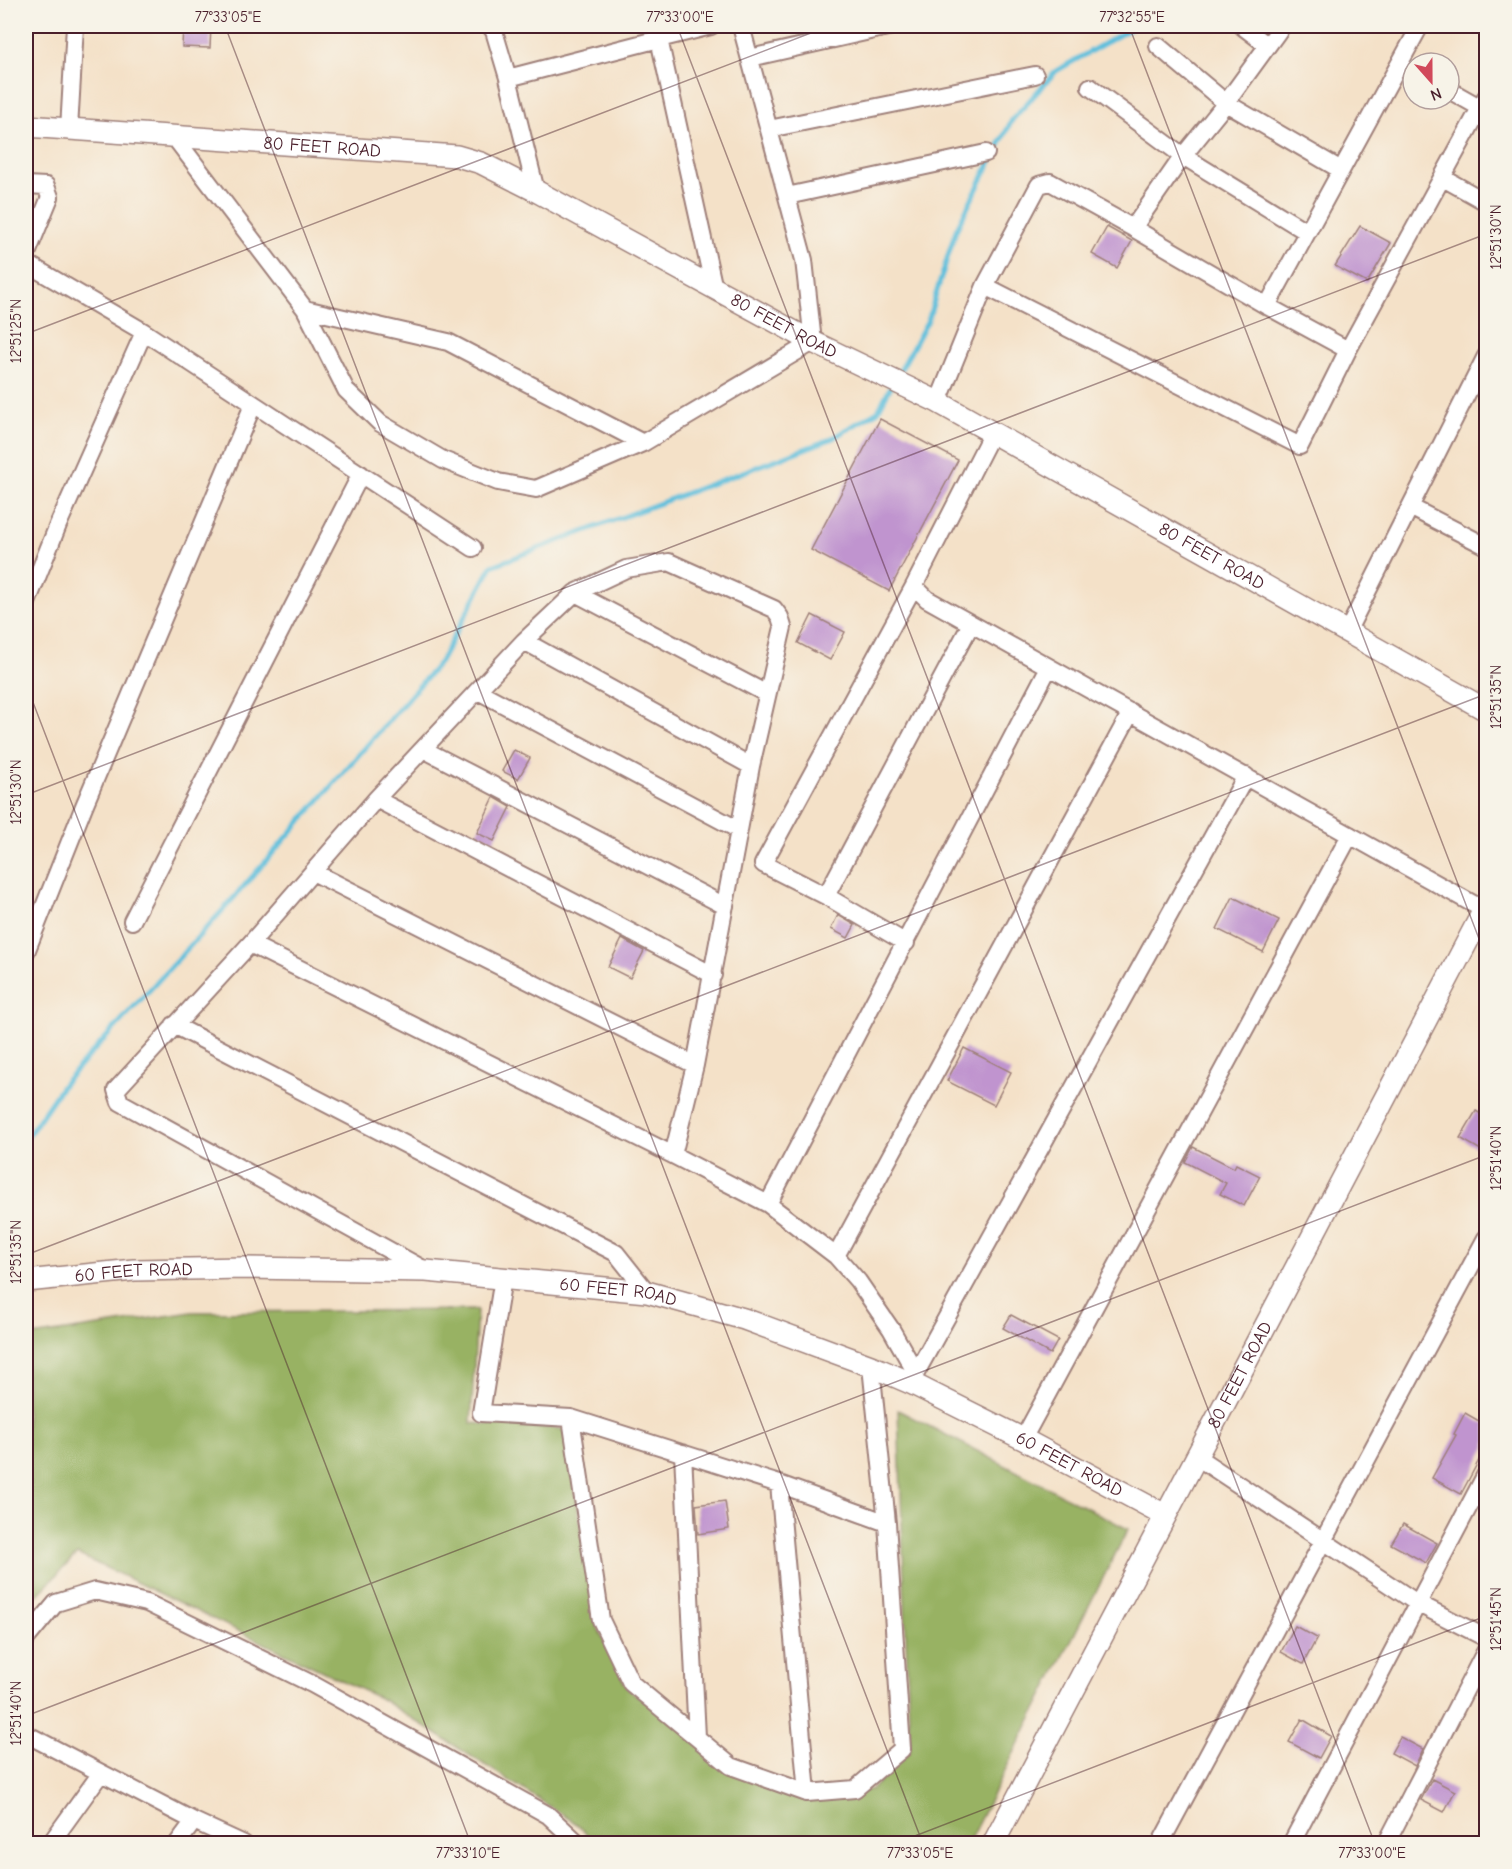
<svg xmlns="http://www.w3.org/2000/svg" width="1512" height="1869" font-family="'Comic Neue',sans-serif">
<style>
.forest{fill:#98b263;stroke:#716847;stroke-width:1.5}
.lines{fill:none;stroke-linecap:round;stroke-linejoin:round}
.stream{stroke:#5ebfdc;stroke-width:5}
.building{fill:#c094cf}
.minor-casing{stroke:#9f807a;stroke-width:20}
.tertiary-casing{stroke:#9f807a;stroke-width:24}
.minor{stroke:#fff;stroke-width:16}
.tertiary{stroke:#fff;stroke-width:21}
.ticks{fill:none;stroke:#4a1f2b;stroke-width:1.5;stroke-opacity:0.45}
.labels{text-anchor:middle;stroke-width:4.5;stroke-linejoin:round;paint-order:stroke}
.street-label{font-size:18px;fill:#4a1f2b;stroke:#f7f3e8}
.neatline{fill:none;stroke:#4a1f2b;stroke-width:2}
.ticks-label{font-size:15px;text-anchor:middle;fill:#4a1f2b}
</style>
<rect width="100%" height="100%" fill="#f7f3e8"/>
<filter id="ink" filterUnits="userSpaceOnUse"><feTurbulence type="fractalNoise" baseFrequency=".0167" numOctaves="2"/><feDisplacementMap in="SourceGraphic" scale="12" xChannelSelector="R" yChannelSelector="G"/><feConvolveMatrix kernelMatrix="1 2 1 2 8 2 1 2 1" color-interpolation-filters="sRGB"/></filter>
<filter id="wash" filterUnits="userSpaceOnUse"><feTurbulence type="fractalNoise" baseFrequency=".008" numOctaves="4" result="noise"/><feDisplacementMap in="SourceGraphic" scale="24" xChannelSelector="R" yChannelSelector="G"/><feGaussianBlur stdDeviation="1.35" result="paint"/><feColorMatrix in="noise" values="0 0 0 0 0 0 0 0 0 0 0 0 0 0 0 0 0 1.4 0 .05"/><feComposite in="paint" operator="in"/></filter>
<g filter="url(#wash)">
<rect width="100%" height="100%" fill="#f4e1c8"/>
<path class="forest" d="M477 1310 471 1423 565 1429 597 1626 628 1689 783 1792 827 1800 872 1789 910 1751 898 1410 1128 1529 968 1843H596L574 1822 383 1700 77 1554 26 1607V1337L192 1312Z"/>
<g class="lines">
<path class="stream" d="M896 378 928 320 956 230 1012 120 1056 71 1135 26
M26 1139 64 1083 223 910 440 662 492 566 831 439 878 411 891 386"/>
</g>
<g id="blocks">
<path class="building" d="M183 26H211L210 48 182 47Z
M1360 226 1391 243 1367 283 1335 266Z
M1107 227 1132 241 1117 268 1092 254Z
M880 419 958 460 889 591 811 550Z
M812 615 845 632 830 660 798 643Z
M514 750 530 758 518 779 502 771Z
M494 797 511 807 494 841 477 833Z
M1233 897 1279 920 1263 952 1217 929Z
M838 915 855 925 848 938 831 929Z
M622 939 644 951 630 978 608 967Z
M964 1048 1011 1072 994 1105 947 1081Z
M1476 1111 1486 1117V1153L1460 1138Z
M1193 1147 1234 1168 1236 1164 1260 1176 1244 1206 1220 1194 1226 1183 1185 1162Z
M1011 1315 1058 1340 1050 1354 1003 1328Z
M1465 1413 1486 1425V1447L1461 1494 1432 1478 1456 1435 1454 1434Z
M725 1501 729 1529 698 1534 696 1505Z
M1403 1524 1437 1543 1426 1563 1391 1544Z
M1295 1626 1317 1638 1303 1664 1281 1652Z
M1302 1719 1331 1736 1319 1758 1289 1742Z
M1400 1737 1423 1749 1415 1766 1391 1753Z
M1432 1779 1455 1791 1444 1812 1421 1800Z"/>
</g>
</g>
<g filter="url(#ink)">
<use href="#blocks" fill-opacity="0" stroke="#9f807a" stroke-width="1.5"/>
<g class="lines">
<defs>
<path id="minor" d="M490 26 494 31 508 78 536 191
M711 26 659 39 714 289
M1242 26 1267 45
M1158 46 1226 103 1341 170
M750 58 892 26
M508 78 659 39
M1090 87 1183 156 1307 232
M1449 90 1481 108
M69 129 75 26
M769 129 1035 75
M175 138 305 309 346 390 380 423 443 460 498 482 536 489 643 443 813 342 804 260 741 26
M1443 178 1486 202
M26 185 46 186 50 197 26 256
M787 196 986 153
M1133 228 1267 306 1348 350
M26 263 144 332 473 548
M985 286 1300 446 1348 350 1486 97
M1267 306 1420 26
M305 309 448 342 643 443
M938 402 985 286 1039 185 1050 182 1133 228 1183 156 1226 103 1282 26
M992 433 914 586 927 599 1484 910
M1410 507 1486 356
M575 593 767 694
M26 605 58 525 144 332
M1347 632 1410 507 1486 546
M524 641 751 766
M478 691 739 830
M423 749 725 906
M376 799 713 975
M313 872 695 1065
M826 896 763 864 914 586
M132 921 361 474
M906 943 826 896 971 624
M250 944 376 799 524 641 575 593 626 569 669 562 774 609 780 617 783 627 751 766 695 1065 673 1155
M26 952 84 806 253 405
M174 1025 616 1253 647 1292
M768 1204 1049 667
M836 1256 1131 712
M425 1270 120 1102 116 1090 250 944 673 1155 768 1204 836 1256 858 1281 891 1329 916 1373
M503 1278 481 1413 571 1418
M871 1366 887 1523 902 1749 855 1789 807 1793 731 1766 631 1683 601 1620 571 1418 779 1484 887 1523
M914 1380 916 1373 1246 776
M1023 1439 1350 835
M683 1453 697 1737
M1197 1457 1417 1603 1486 1638
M779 1484 807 1793
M26 1639 56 1603 95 1591 147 1603 312 1684 548 1815 579 1844
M26 1734 194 1821 244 1844
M50 1844 101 1773
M177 1844 194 1821
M1160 1844 1486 1238
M1291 1844 1486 1474
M1386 1844 1486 1650
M1485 1844 1486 1841"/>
<g id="tertiary">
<path id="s1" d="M26 126 457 156 481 163 536 191 813 342 938 402 1486 710"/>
<path id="s2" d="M26 1281 134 1270 244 1268 426 1271 647 1292 744 1319 871 1366 913 1384 1023 1439 1165 1515"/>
<path id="s3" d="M993 1844 1486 906"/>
</g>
</defs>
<use href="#minor" class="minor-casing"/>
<use href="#tertiary" class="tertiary-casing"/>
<use href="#minor" class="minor"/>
<use href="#tertiary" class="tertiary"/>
</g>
</g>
<path class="ticks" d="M225 26 923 1844M677 26 1375 1844M1129 26 1486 957M26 334 829 26M26 684 471 1844M26 795 1486 234M26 1255 1486 694M26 1716 1486 1155M894 1844 1486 1616"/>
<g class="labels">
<g class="street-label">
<text dy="6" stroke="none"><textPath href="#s1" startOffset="297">80 FEET ROAD</textPath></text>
<text dy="6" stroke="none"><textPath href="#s1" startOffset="801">80 FEET ROAD</textPath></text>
<text dy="6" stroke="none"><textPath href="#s1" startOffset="1287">80 FEET ROAD</textPath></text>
<text dy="6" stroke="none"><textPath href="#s2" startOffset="108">60 FEET ROAD</textPath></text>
<text dy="6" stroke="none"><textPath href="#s2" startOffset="594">60 FEET ROAD</textPath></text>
<text dy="6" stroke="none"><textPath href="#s3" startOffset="530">80 FEET ROAD</textPath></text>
<text dy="6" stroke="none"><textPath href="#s2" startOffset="1080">60 FEET ROAD</textPath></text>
</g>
</g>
<rect width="1512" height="1869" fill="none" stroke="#f7f3e8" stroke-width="66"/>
<g transform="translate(1431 81) rotate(159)"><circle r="28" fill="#f7f3e8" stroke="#b29e9c" stroke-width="1.5"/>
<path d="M0-4.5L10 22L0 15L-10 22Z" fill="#d1495b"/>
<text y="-9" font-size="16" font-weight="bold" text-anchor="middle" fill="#4a1f2b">N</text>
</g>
<rect x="33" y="33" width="1446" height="1803" class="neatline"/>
<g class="ticks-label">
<text x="228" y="22">77°33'05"E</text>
<text x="680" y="22">77°33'00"E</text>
<text x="1132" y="22">77°32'55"E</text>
<text transform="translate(1496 237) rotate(-90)" y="5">12°51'30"N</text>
<text transform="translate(16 331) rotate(-90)" y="5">12°51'25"N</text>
<text transform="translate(1496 697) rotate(-90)" y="5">12°51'35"N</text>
<text transform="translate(16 792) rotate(-90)" y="5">12°51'30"N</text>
<text transform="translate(1496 1158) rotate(-90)" y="5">12°51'40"N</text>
<text transform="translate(16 1252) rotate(-90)" y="5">12°51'35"N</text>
<text transform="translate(1496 1619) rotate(-90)" y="5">12°51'45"N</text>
<text transform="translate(16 1713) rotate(-90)" y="5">12°51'40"N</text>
<text x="468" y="1858">77°33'10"E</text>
<text x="920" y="1858">77°33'05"E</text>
<text x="1372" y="1858">77°33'00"E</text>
</g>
</svg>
